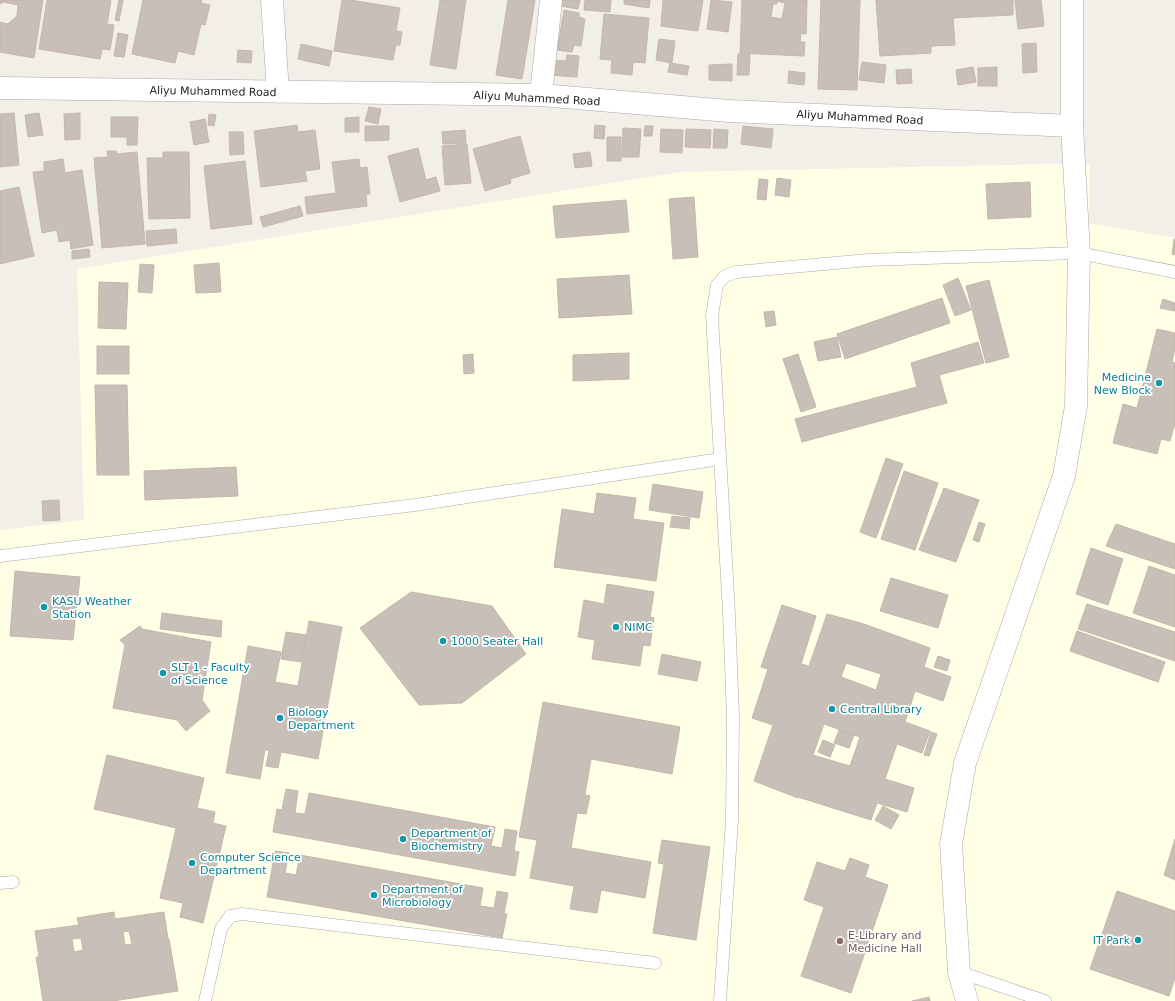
<svg xmlns="http://www.w3.org/2000/svg" width="1175" height="1001" font-family="'DejaVu Sans',sans-serif">
<style>
.education{fill:#ffffe5}
.building{fill:#c7bfb8;stroke:#c4b6ab;fill-rule:evenodd}
.lines{fill:none;stroke-linecap:round;stroke-linejoin:round}
.service-casing{stroke:#a9a9a9;stroke-width:13}
.minor-casing{stroke:#a9a9a9;stroke-width:23}
.service{stroke:#fff;stroke-width:12}
.minor{stroke:#fff;stroke-width:22}
.culture-dot{fill:#0f9aa8;stroke:#fff;stroke-width:1.5}
.education-dot{fill:#8d6e63;stroke:#fff;stroke-width:1.5}
.labels{text-anchor:middle;stroke-width:3.5;stroke-linejoin:round;paint-order:stroke}
.street-label{font-size:11px;fill:#222;stroke:#fff}
.culture-label{font-size:11px;fill:#0d838f;stroke:#fff;text-anchor:start}
.education-label{font-size:11px;fill:#785e54;stroke:#fff;text-anchor:start}
</style>
<rect width="100%" height="100%" fill="#f2efe9"/>
<path class="education" d="M1048 164 1090 165 1089 223 1175 238V1001H0V530L84 520 77 269 680 172Z"/>
<path class="building" d="M0 0H43L34 58 0 52V22L8 24 17 16 18 5 3 2 0 4Z
M47 0H105L111 1 107 24 114 25 110 50 102 49 100 59 39 49Z
M119 0H123L119 21 115 20Z
M143 0H202L201 3 210 5 205 25 201 24 194 55 178 51 175 63 132 54Z
M342 0H350L400 8 396 31 402 32 400 45H396L393 60 334 51Z
M440 0H466L456 69 430 65Z
M508 0H535L522 79 496 75Z
M561 0H580L578 9 560 6Z
M585 0H611L610 12 584 10Z
M624 0H650L649 8 624 4Z
M663 0H703L698 31 661 26Z
M711 0 732 2 728 32 707 29Z
M742 0H807L806 34 801 33 800 42H805L804 56 740 53ZM777 1 785 3 782 19 771 17 773 4H777Z
M821 0H860L857 90 818 89Z
M876 0H1013V15L953 18 955 45 931 46V53L880 56Z
M1015 0H1041L1044 26 1018 29Z
M564 10 579 13V17L585 19 581 46 574 45 572 52 557 50Z
M604 14 649 18 645 63 633 62 632 75 611 73 612 60 600 59Z
M118 33 128 35 124 57 114 56Z
M659 39 675 41 672 63 656 60Z
M1036 43 1037 72 1023 73 1022 44Z
M301 44 332 51 329 66 298 59Z
M238 50 252 51 251 63 237 62Z
M738 54H750L749 75H737Z
M567 55 579 56 577 77 550 75 551 60 566 61Z
M862 62 886 65 884 83 859 80Z
M670 63 689 66 687 75 668 72Z
M732 64V81L709 80V65Z
M973 67 976 82 958 85 956 70Z
M997 67V86H978V68Z
M911 69 912 83 897 84 896 70Z
M789 71 805 73 804 85 788 83Z
M369 107 381 109 378 124 365 121Z
M14 113 19 165 0 167V114Z
M39 113 43 135 28 137 25 115Z
M80 113V139L65 140 64 114Z
M209 114 216 115 214 126 208 125Z
M111 117H138L137 145H127V137H111Z
M359 117V132H345V118Z
M205 119 209 142 194 145 190 122Z
M297 125 298 132 315 130 320 169 305 171 307 181 261 187 254 131Z
M595 125 605 126 604 139 594 138Z
M365 126H389V140L365 141Z
M645 126H653L652 136H644Z
M743 126 773 129 771 148 741 144Z
M623 128 641 129 639 157H622Z
M661 129 683 130 682 153 660 152Z
M686 129 711 130 710 148 685 147Z
M714 129 728 130 727 148H713Z
M465 130 466 143 443 144 442 132Z
M229 132H243L244 154 230 155Z
M520 136 530 173 510 179 511 183 485 191 473 149Z
M607 137H621V161H607Z
M467 144 471 183 445 185 442 146Z
M418 148 426 180 436 177 440 191 400 202 388 156Z
M107 151H116L117 154 137 152 145 244 102 248 94 158 108 157Z
M163 152H189L190 218 149 219 147 158H163Z
M590 152 592 166 575 168 573 154Z
M63 159 65 173 82 170 93 245 71 249 70 240 59 242 57 230 42 233 33 172 44 171V162Z
M359 159 360 168 367 167 370 194H366L367 206 307 214 305 197 336 193 332 162Z
M245 161 252 224 211 229 204 166Z
M777 178 791 180 789 197 775 195Z
M759 179 768 180 766 200 757 199Z
M1030 182 1031 217 988 219 986 184Z
M19 187 34 256 0 264V191Z
M694 197 698 257 673 259 669 199Z
M626 200 629 232 556 238 553 206Z
M300 206 303 216 263 227 260 217Z
M176 229 177 243 147 246 146 231Z
M1174 239H1175V255L1172 254Z
M89 249 90 257 72 259V251Z
M219 263 221 292 196 293 194 265Z
M140 264 154 265 152 293 138 292Z
M629 275 632 314 559 318 557 279Z
M958 278 971 310 955 316 943 285Z
M989 280 1009 357 986 363 966 286Z
M99 282 128 283 126 329 98 328Z
M942 298 950 323 845 359 837 334Z
M1163 299 1175 303V311L1160 308Z
M774 311 776 325 766 327 764 312Z
M1157 329 1175 333V348L1172 362 1175 363V423L1170 441 1161 439 1157 454 1113 443 1123 404 1137 408Z
M837 337 841 357 818 361 814 342Z
M978 342 984 363 939 375 947 403 802 442 795 419 917 387 911 363Z
M97 346H129V374H97Z
M629 353V379L573 381V355Z
M473 354 474 373 464 374 463 355Z
M798 354 816 407 801 412 783 359Z
M95 385H127L129 475H97Z
M886 458 903 464 876 538 860 532Z
M236 467 238 496 145 500 144 471Z
M904 471 938 483 915 550 881 539Z
M653 484 703 492 699 518 649 510Z
M944 488 979 500 956 562 919 550Z
M597 493 636 498 633 519 664 523 656 581 554 567 562 509 594 514Z
M59 500 60 520 43 521 42 501Z
M672 516 690 518 689 529 670 527Z
M979 522 985 524 979 542 973 540Z
M1116 524 1175 544V569L1106 546Z
M1091 548 1123 559 1108 605 1076 594Z
M1149 566 1175 575V627L1133 613Z
M15 571 80 577 73 640 10 636Z
M891 578 948 595 938 628 880 611Z
M607 584 654 592 650 617 654 618 650 646 643 645 640 666 592 659 595 640 578 637 584 600 604 604Z
M411 592 492 606 526 654 462 703 419 705 360 628Z
M1087 604 1175 632V661L1078 629Z
M782 605 816 616 801 664 809 666 827 614 861 623 930 648 924 667 951 677 943 701 915 691 905 722 930 731 922 753 897 744 885 779 914 788 907 812 877 803 871 820 798 797V798L754 781 773 725 752 718 768 669 761 667ZM846 663 881 674 876 690 841 677ZM824 724 860 737 850 766 813 755Z
M162 613 222 621 221 637 160 629Z
M309 621 342 627 318 759 281 752 278 768 266 766 269 750H265L260 779 226 773 248 646 281 652 275 682 298 686Z
M140 626 142 629 211 642 202 700 210 711 186 731 177 720 113 708 125 645 120 640Z
M1077 631 1165 662 1158 682 1070 651Z
M286 632 306 635 301 662 281 659Z
M662 654 701 662 697 681 658 674Z
M938 656 950 660 947 671 934 667Z
M543 702 680 727 672 774 591 759 585 795 590 796 586 814 577 813 571 848 651 862 645 898 601 890 597 913 570 909 574 886 530 878 537 840 519 837Z
M839 730 854 735 849 748 834 743Z
M931 732 937 734 929 756 924 755Z
M823 740 835 745 830 757 818 752Z
M107 755 204 778 197 808 215 812 213 823 226 826 203 923 180 917 183 903 160 898 176 828 94 809Z
M286 789 298 791 295 813 305 814 309 793 495 827 491 846 502 848 505 829 517 831 514 851 519 852 515 876 273 832 277 809 282 810Z
M883 806 899 815 891 829 875 820Z
M1175 839V880L1164 875Z
M662 840 710 847 696 940 653 933 664 864 658 863Z
M275 851 289 853 285 873 296 875 300 855 483 888 480 906 494 908 497 891 508 893 504 914H507L502 938 267 897Z
M850 858 869 865 865 877 888 885 851 993 801 976 824 907 804 900 817 862 845 871Z
M1117 891 1175 911V978L1169 996 1090 969Z
M114 912 115 919 164 912 168 939H169L178 991 113 1001H43L36 957H39L35 931 79 925 77 918ZM129 931 132 944 125 945 123 932ZM81 938 83 950 74 952 72 939Z
M929 997 930 1001H912Z"/>
<g class="lines">
<defs>
<path id="service" d="M0 556 415 505 720 459
M0 883 13 882
M959 972 1045 1001
M205 1001 221 929 230 916 242 914 655 963
M720 1001 732 820 733 717 729 613 712 316 717 285 725 276 736 272 868 260 1079 253 1175 272"/>
<path id="minor" d="M272 0 278 92
M0 88 541 95 729 111 1072 126
M541 95 551 0
M967 1001 959 972 951 844 965 763 1064 476 1076 406 1079 253 1072 126V0"/>
</defs>
<use href="#service" class="service-casing"/>
<use href="#minor" class="minor-casing"/>
<use href="#service" class="service"/>
<use href="#minor" class="minor"/>
</g>
<g class="culture-dot">
<circle cx="1159" cy="383" r="4"/>
<circle cx="44" cy="607" r="4"/>
<circle cx="616" cy="627" r="4"/>
<circle cx="443" cy="641" r="4"/>
<circle cx="163" cy="673" r="4"/>
<circle cx="832" cy="709" r="4"/>
<circle cx="280" cy="718" r="4"/>
<circle cx="403" cy="839" r="4"/>
<circle cx="192" cy="863" r="4"/>
<circle cx="374" cy="895" r="4"/>
<circle cx="1138" cy="940" r="4"/>
</g>
<circle class="education-dot" cx="840" cy="941" r="4"/>
<g class="labels">
<g class="street-label">
<text transform="translate(213 91) rotate(1)" y="4">Aliyu Muhammed Road</text>
<text transform="translate(537 98) rotate(3)" y="4">Aliyu Muhammed Road</text>
<text transform="translate(860 117) rotate(3)" y="4">Aliyu Muhammed Road</text>
</g>
<g class="culture-label">
<text x="1151" y="381" text-anchor="end">Medicine<tspan x="1151" dy="13">New Block</tspan></text>
<text x="52" y="605">KASU Weather<tspan x="52" dy="13">Station</tspan></text>
<text x="624" y="631">NIMC</text>
<text x="451" y="645">1000 Seater Hall</text>
<text x="171" y="671">SLT 1 - Faculty<tspan x="171" dy="13">of Science</tspan></text>
<text x="840" y="713">Central Library</text>
<text x="288" y="716">Biology<tspan x="288" dy="13">Department</tspan></text>
<text x="411" y="837">Department of<tspan x="411" dy="13">Biochemistry</tspan></text>
<text x="200" y="861">Computer Science<tspan x="200" dy="13">Department</tspan></text>
<text x="382" y="893">Department of<tspan x="382" dy="13">Microbiology</tspan></text>
<text x="1130" y="944" text-anchor="end">IT Park</text>
</g>
<g class="education-label">
<text x="848" y="939">E-Library and<tspan x="848" dy="13">Medicine Hall</tspan></text>
</g>
</g>
</svg>
